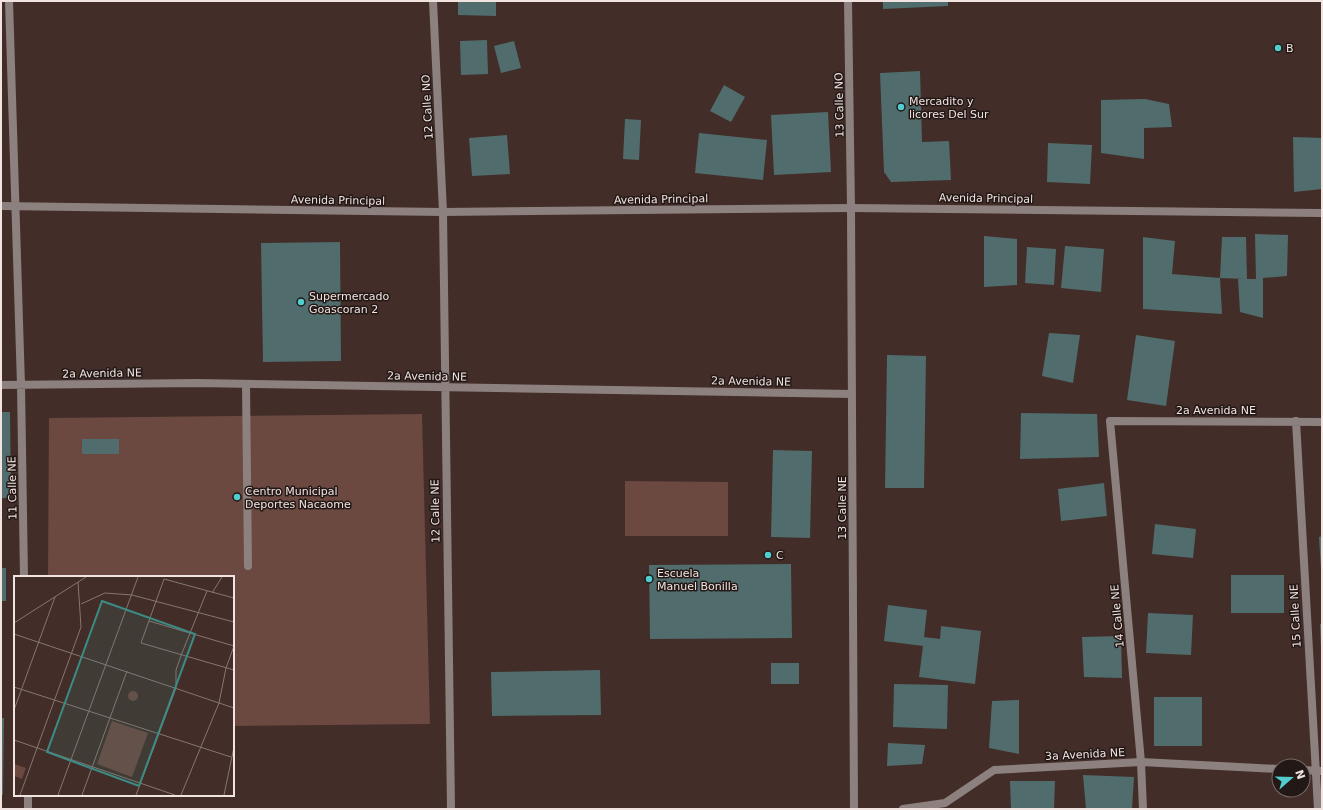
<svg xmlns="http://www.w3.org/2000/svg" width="1323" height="810" font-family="'DejaVu Sans',sans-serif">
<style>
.green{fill:#6b4840}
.building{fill:#516c6c}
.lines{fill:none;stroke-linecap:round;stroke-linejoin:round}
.service{stroke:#8c817e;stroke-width:8}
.minor{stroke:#8c817e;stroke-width:8}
.tertiary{stroke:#8c817e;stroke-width:8}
.poi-dot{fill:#52cdcf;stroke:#221816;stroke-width:1.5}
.labels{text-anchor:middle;stroke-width:3;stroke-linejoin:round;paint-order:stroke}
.poi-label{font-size:11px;fill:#f1e3df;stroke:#221816;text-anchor:start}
.street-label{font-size:11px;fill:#f1e3df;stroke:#221816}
.inset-road{fill:none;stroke:#887671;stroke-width:1}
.view{fill:#3c8c85;fill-opacity:0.15;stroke:#3c8c85;stroke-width:2}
.inset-edge{fill:none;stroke:#f1e3df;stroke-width:2}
</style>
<rect width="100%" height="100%" fill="#422d28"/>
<path class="green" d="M422 414 430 724 233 726V577H48L49 418Z
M625 481 728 482V536H625Z"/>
<path class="building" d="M458 1H496V16L458 15Z
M883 1H948V6L883 9Z
M487 40 488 74 461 75 460 41Z
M514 41 521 68 501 73 494 46Z
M920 71 922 142 949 141 951 180 891 182 884 172 880 73Z
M724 85 745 97 731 122 710 111Z
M1145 99 1169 104 1172 127 1144 128V159L1101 153V100Z
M828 112 831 172 774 175 771 115Z
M625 119 641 120 639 160 623 159Z
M699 133 767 140 763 180 695 173Z
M507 135 510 174 472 176 469 138Z
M1293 137 1322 138V189L1294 192Z
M1048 143 1092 145 1090 184 1047 182Z
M1255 234 1288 235 1287 276 1263 278V318L1240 312 1238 279H1244L1220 278 1222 314 1143 309V237L1175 241 1172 274 1220 278 1222 237H1246L1247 279H1256Z
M984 236 1017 239V285L984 287Z
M340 242 341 361 263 362 261 243Z
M1065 246 1104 249 1101 292 1061 288Z
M1027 247 1056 249 1054 285 1025 283Z
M1049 333 1080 335 1073 383 1042 376Z
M1136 335 1175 341 1166 406 1127 400Z
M887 355 926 356 924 488H885Z
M1 412H10L11 498H1Z
M1021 413 1097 414 1099 457 1020 459Z
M82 439H119V454H82Z
M773 450 812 451 810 538 771 537Z
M1104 483 1107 516 1061 521 1058 489Z
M1155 524 1196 529 1193 558 1152 554Z
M1322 536V570H1321L1319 537Z
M791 564 792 638 650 639 649 565Z
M1 568H6V601H1Z
M1231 575H1284V613H1231Z
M888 605 927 610 924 637 940 639 941 626 981 631 975 684 919 677 923 646 884 641Z
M1148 613 1193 615 1191 655 1146 653Z
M1320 624H1322V649H1321Z
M1121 636 1122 678 1084 677 1082 637Z
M771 663H799V684H771Z
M600 670 601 715 492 716 491 672Z
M894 684 948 685 947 729 893 727Z
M1154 697H1202V746H1154Z
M1019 700V754L989 748 992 701Z
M1 718H4L3 795H1Z
M888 743 925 745 922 764 887 766Z
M1083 775 1134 777 1132 809H1086Z
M1010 781H1055L1054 809H1011Z"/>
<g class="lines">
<path class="service" d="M246 384 248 566"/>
<path class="minor" d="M9 1 21 385 24 577
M433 1 443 212 451 809
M848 1 851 208 854 809
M1 385 197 383 852 394
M1296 421 1318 809
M1303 770 1322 771
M28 795V809
M903 809 945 803 994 770 1141 762 1279 769
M1143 809 1141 762 1110 421 1322 422"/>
<path class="tertiary" d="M1 206 443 212 851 208 1322 213"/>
</g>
<g class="poi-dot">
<circle cx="1278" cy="48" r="4"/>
<circle cx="901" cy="107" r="4"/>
<circle cx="301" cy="302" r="4"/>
<circle cx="237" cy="497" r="4"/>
<circle cx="768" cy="555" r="4"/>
<circle cx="649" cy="579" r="4"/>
</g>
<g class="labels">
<g class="poi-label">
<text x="1286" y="52">B</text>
<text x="909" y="105">Mercadito y<tspan x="909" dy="13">licores Del Sur</tspan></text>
<text x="309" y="300">Supermercado<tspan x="309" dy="13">Goascoran 2</tspan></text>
<text x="245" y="495">Centro Municipal<tspan x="245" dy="13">Deportes Nacaome</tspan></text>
<text x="776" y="559">C</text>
<text x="657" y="577">Escuela<tspan x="657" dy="13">Manuel Bonilla</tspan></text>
</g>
<g class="street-label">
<text transform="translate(839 105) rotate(-91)" y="4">13 Calle NO</text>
<text transform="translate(427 107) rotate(-93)" y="4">12 Calle NO</text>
<text transform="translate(986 198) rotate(1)" y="4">Avenida Principal</text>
<text transform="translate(661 199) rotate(-1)" y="4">Avenida Principal</text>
<text transform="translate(338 200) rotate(1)" y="4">Avenida Principal</text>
<text transform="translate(102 373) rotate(-1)" y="4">2a Avenida NE</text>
<text transform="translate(427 376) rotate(1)" y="4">2a Avenida NE</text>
<text transform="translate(751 381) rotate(1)" y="4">2a Avenida NE</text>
<text x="1216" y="414">2a Avenida NE</text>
<text transform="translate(12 488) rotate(-91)" y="4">11 Calle NE</text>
<text transform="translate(842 508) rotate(-90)" y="4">13 Calle NE</text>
<text transform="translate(435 511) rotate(-91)" y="4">12 Calle NE</text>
<text transform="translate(1117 616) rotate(-95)" y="4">14 Calle NE</text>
<text transform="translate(1295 616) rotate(-93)" y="4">15 Calle NE</text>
<text transform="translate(1085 754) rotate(-3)" y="4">3a Avenida NE</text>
</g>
</g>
<g transform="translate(14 576)">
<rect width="220" height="220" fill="#422d28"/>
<path d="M114 120a5 5 0 1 1 10 0a5 5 0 1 1-10 0ZM98 145 134 157 118 201 83 188ZM0 188 12 192 8 203 0 200Z" fill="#6b4840"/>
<path class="inset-road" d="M198 17 208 1M220 22 150 3 127 67 220 94M67 28 91 17 118 19 220 46M135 45 220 70M0 47 72 1M0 58 220 132M0 111 217 181M0 134 41 21M0 164 161 219M6 219 67 51 64 6M44 219 124 1M68 219 113 95M122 219 162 112V94L168 77 193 15M167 219 205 127 212 92 220 70M210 219 220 171"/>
<path class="view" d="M88 25 181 58 125 210 33 176Z"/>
<rect width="220" height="220" class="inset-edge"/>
</g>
<rect width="1323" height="810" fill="none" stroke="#f1e3df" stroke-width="4"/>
<g transform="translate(1291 778) rotate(70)"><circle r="19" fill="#221816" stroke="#756966"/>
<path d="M0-3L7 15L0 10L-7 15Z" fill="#52cdcf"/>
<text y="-6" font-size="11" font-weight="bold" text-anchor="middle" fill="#f1e3df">N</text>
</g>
</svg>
